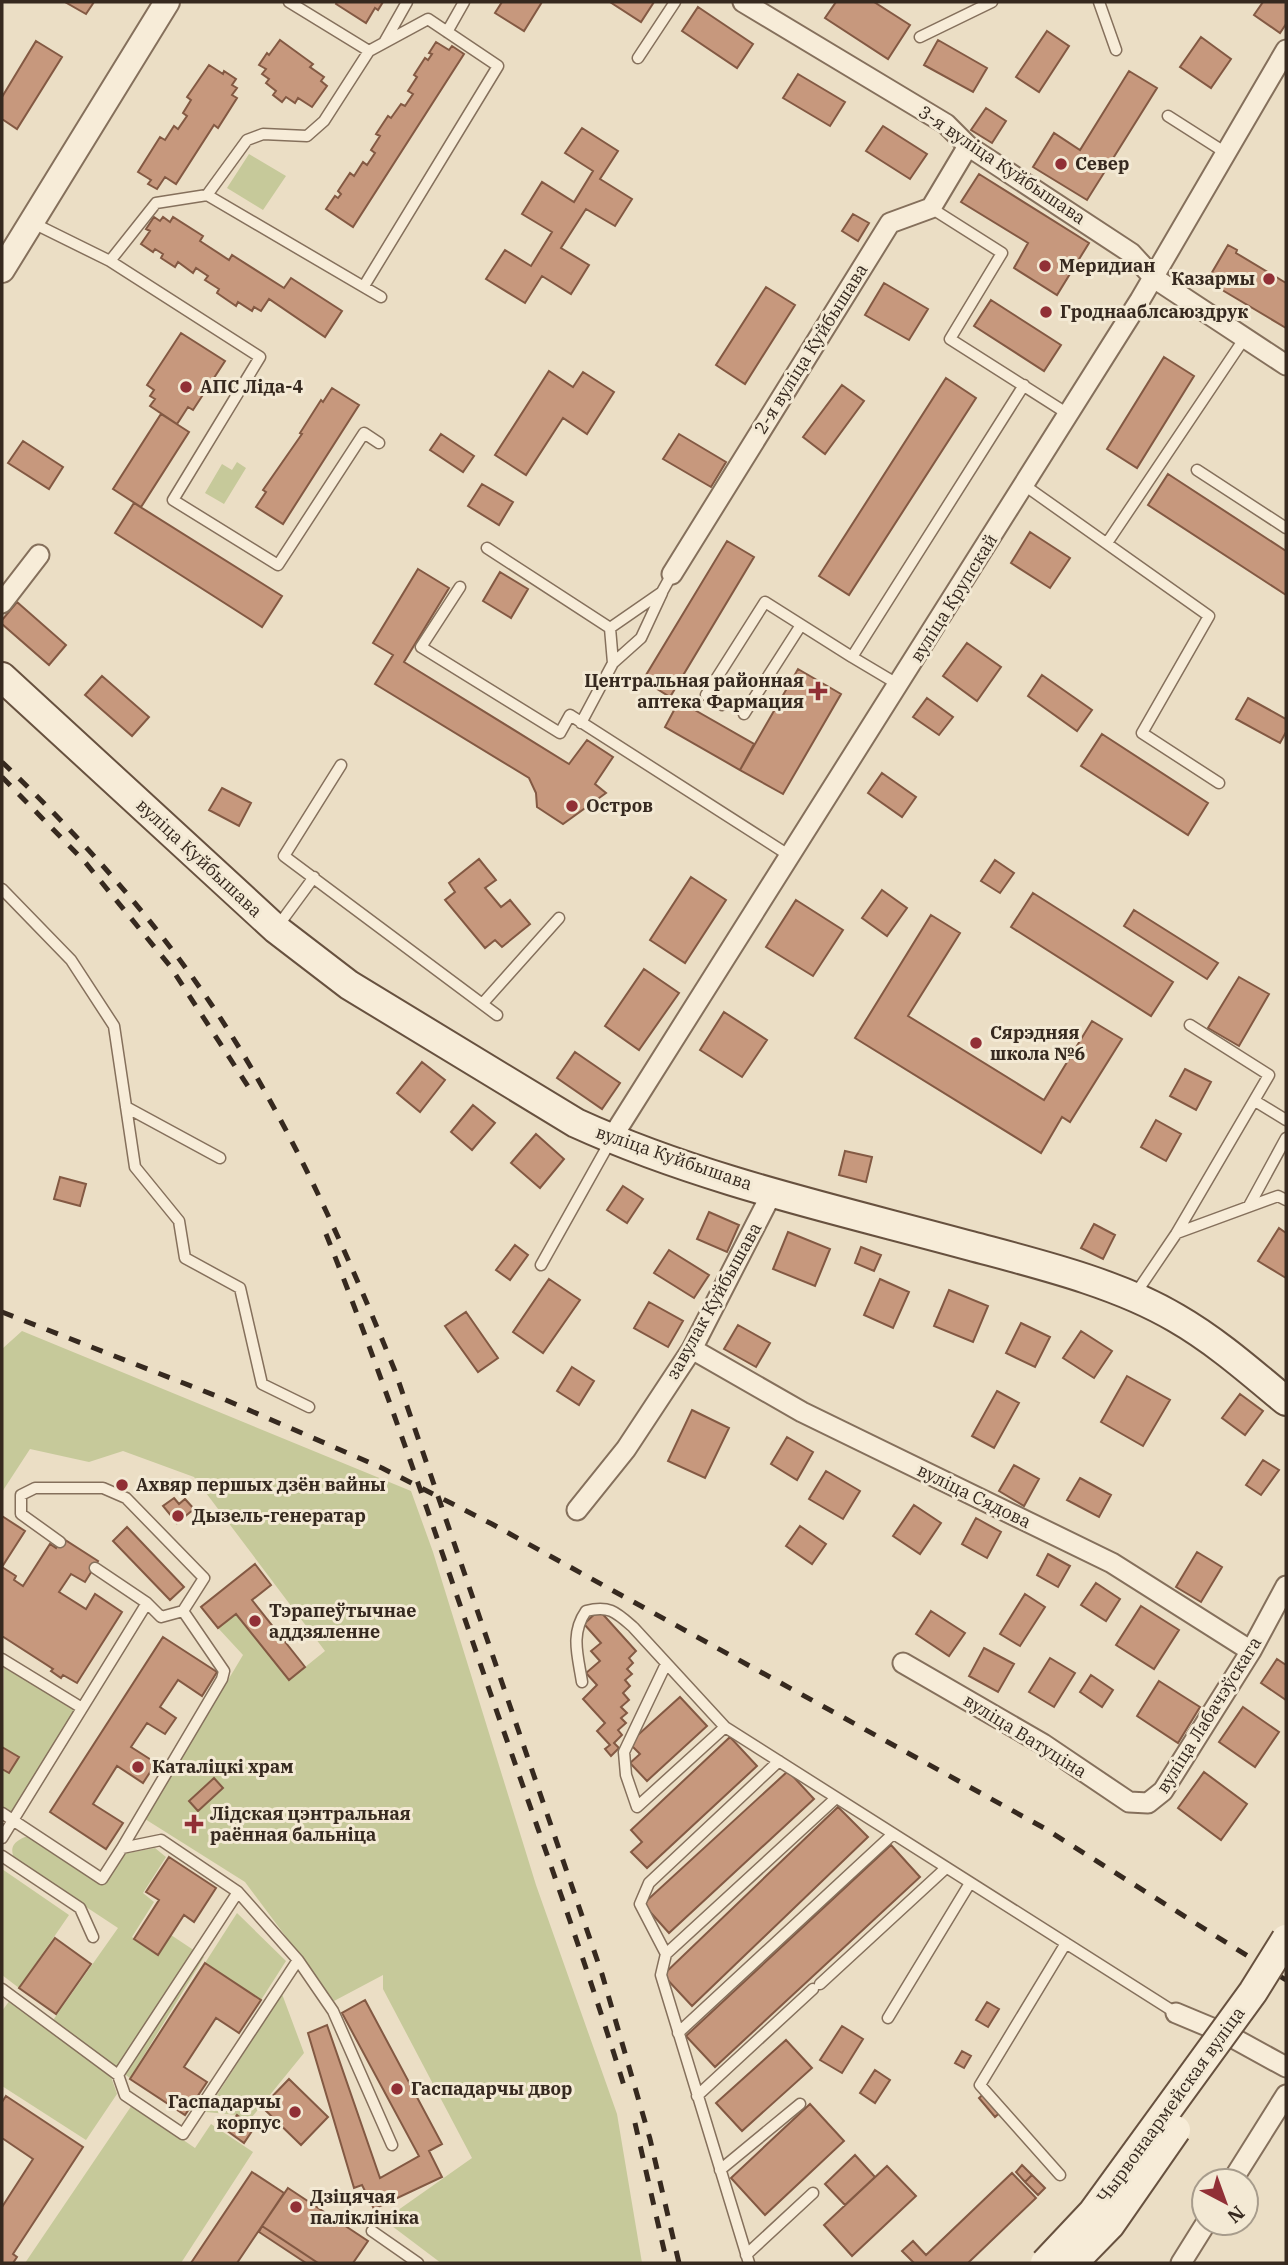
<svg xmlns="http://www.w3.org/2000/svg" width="1288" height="2265" font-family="'IBM Plex Serif',serif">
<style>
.green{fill:#c6c99a}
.building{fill:#c7987d;stroke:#835943;stroke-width:2}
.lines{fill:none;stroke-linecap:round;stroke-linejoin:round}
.service-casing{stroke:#85705c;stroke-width:13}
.minor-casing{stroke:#85705c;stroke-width:23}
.tertiary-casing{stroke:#85705c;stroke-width:28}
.secondary-casing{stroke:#67513f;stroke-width:32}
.service{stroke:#f7ecd8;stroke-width:10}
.minor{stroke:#f7ecd8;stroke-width:19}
.tertiary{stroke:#f7ecd8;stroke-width:24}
.secondary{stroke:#f7ecd8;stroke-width:28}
.rail{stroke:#36291f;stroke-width:5;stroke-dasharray:12 12;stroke-linecap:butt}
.secondary-bridge-casing{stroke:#67513f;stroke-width:32;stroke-linecap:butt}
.secondary-bridge{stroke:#f7ecd8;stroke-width:28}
.poi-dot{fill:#913036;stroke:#f3e9d4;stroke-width:2.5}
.labels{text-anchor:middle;stroke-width:6;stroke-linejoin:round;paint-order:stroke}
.poi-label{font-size:18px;font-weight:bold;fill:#36291f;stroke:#f3e9d4;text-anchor:start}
.street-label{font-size:18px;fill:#36291f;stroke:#f3e9d4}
</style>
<rect width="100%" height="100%" fill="#ebdec5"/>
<path class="green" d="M249 154 286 176 263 210 227 188Z
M237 462 246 468 224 504 205 493 222 464 232 470Z
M22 1331 411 1491 433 1552 536 1885 617 2114 642 2263H441L384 2220 472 2158 383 1989V1975L334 2001 245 1882 145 1819 243 1655 218 1628 236 1614 289 1680 325 1651 194 1477 123 1451 89 1462 30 1449 2 1492V1349Z
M4 1664 79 1709 12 1816 2 1809Z
M25 1837H34L103 1881 123 1854 155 1848 166 1857 143 1893 154 1902 132 1937 158 1955 171 1935 204 1957 130 2078 51 2023 118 1928 15 1860C9 1848 13 1842 25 1837Z
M2 1869 69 1915 19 1988 2 1975Z
M237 1913 286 1961 261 2000 205 1963Z
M282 1994 304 2053 247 2123 237 2115 206 2112Z
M10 2000 109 2071 117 2094 86 2140 2 2086V2011Z
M132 2105 195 2148 211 2124 253 2152 181 2263H25Z"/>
<path class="building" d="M65 2H94L86 14Z
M337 2H383L378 10 375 8 366 23 336 4Z
M502 2H542L524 31 495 13Z
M610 2H654L641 22Z
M836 2H874L910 25 888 59 825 18Z
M1263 2H1286V24L1280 33 1254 15Z
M698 7 753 44 737 68 682 31Z
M1047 31 1069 46 1039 92 1016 77Z
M1201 37 1231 59 1211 88 1180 67Z
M280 40 313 64 310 67 324 77 321 81 327 86 312 107 298 98 295 103 286 97 282 102 273 95 276 91 266 83 269 79 262 74 266 69 259 65 267 53 269 55Z
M938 40 987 68 973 92 924 65Z
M36 41 62 57 17 129 2 119V97Z
M436 42 449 50 452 46 464 54 353 227 326 209 335 196 338 198 341 194 338 191 350 173 354 176 363 162 367 165 375 153 371 150 380 136 376 134 388 116 391 118 401 104 405 106 413 94 408 91 417 77 414 75 425 58 428 60 432 54 429 53Z
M209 65 223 74 224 71 236 79 232 85 237 88 232 95 237 98 218 128 214 125 176 184 165 177 157 189 148 184 151 180 138 172 160 137 165 140 174 126 178 129 187 116 183 113 191 100 187 97Z
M1129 71 1157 88 1087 200 1033 167 1054 133 1080 150Z
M798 74 845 102 830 126 783 98Z
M986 108 1006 121 992 143 971 130Z
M883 126 927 154 910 179 866 151Z
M582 128 618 151 600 179 632 199 615 226 586 209 561 248 589 265 571 294 542 276 525 303 486 279 505 250 531 266 552 232 522 214 542 182 574 202 593 171 565 153Z
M979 174 1089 243 1057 295 1014 268 1028 243 961 202Z
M853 214 869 223 858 241 842 231Z
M154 217 160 221 163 217 170 222 173 217 203 236 200 241 229 260 232 255 284 288 291 278 342 311 325 337 269 299 261 311 254 307 252 311 238 302 236 306 217 293 219 289 205 280 208 276 196 268 193 273 178 262 175 267 161 258 163 254 155 249 153 252 141 244 150 231 146 229Z
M1228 245 1237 250 1236 253 1286 283V328L1207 281Z
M884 283 928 309 909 340 865 315Z
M766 287 795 305 745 384 716 365Z
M991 300 1061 345 1044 371 974 326Z
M181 333 225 361 193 410 188 407 177 424 150 406 155 399 150 396 154 390 147 385Z
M1164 357 1194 376 1137 468 1107 449Z
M549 371 573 387 583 372 614 392 587 434 563 418 526 475 495 455Z
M946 378 976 398 849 595 819 576Z
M842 385 864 401 825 454 803 437Z
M332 388 359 405 283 524 256 507 266 492 263 490 302 434 300 433 321 400 323 402Z
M161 414 189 432 141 507 113 489Z
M441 434 474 456 463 472 430 450Z
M679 434 726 462 711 487 663 459Z
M23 441 63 467 49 489 8 463Z
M1168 474 1286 551V595L1148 505Z
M482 484 513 502 499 525 468 506Z
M134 503 282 596 262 627 115 533Z
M1030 532 1070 558 1050 588 1011 563Z
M727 541 754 557 670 697 643 680Z
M418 569 449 588 404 662 569 764 587 740 613 757 595 784 606 793 563 824 537 807 536 793 529 778 375 684 393 655 373 643Z
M500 572 528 589 511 618 483 601Z
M17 602 66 645 49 665 2 624V620Z
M967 643 1001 667 977 701 943 676Z
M798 669 841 694 783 794 740 770Z
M1042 675 1092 710 1077 731 1028 696Z
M102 676 149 717 132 736 85 695Z
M927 698 953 717 939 735 913 717Z
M1248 698 1286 719V732L1280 743 1236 719Z
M679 701 754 744 740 770 665 727Z
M1102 734 1208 803 1188 835 1081 766Z
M882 773 916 797 902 817 868 793Z
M222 788 251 803 239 826 209 810Z
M479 859 496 880 485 888 501 907 510 900 530 924 502 947 495 940 485 948 445 900 455 892 449 883Z
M995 860 1014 873 1000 893 981 881Z
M691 877 726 900 685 963 650 940Z
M882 890 907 908 887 936 862 918Z
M1033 893 1173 982 1151 1016 1011 927Z
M796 900 843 930 813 976 766 947Z
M1134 910 1218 963 1207 979 1124 926Z
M931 915 960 933 908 1016 1044 1100 1092 1021 1122 1039 1070 1122 1062 1117 1041 1153 855 1038Z
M644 969 679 993 639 1050 605 1026Z
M1239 977 1269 994 1239 1046 1208 1028Z
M724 1012 767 1040 742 1077 700 1050Z
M575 1052 620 1083 602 1109 557 1078Z
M422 1062 445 1080 420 1112 397 1093Z
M1185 1069 1211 1082 1196 1110 1170 1096Z
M473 1105 495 1123 472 1150 451 1132Z
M1156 1120 1181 1134 1166 1161 1141 1147Z
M536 1134 564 1159 540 1188 511 1163Z
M845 1151 872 1157 866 1182 839 1175Z
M60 1177 86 1184 80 1206 54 1199Z
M623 1186 643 1199 627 1223 607 1210Z
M709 1212 739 1225 727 1252 697 1239Z
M1094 1224 1115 1235 1103 1259 1081 1248Z
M1279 1228 1286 1233V1278L1258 1261Z
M788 1232 830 1249 815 1286 773 1269Z
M515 1245 528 1255 510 1280 496 1270Z
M861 1247 881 1255 874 1271 855 1263Z
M669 1250 709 1275 694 1298 654 1273Z
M549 1279 580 1300 543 1353 513 1332Z
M880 1279 909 1292 893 1328 864 1315Z
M949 1290 988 1306 973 1342 934 1326Z
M649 1302 683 1321 668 1347 634 1328Z
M466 1312 498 1358 478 1372 445 1326Z
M1021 1323 1050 1337 1035 1367 1006 1353Z
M738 1325 770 1343 756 1367 724 1349Z
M1081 1331 1112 1351 1094 1378 1063 1358Z
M572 1367 594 1381 579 1405 557 1391Z
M1127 1376 1170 1400 1143 1446 1101 1422Z
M997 1391 1019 1403 994 1448 972 1436Z
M1240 1394 1263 1411 1245 1435 1222 1418Z
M692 1410 729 1428 705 1478 668 1461Z
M787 1437 813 1452 797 1480 771 1464Z
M1263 1460 1279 1470 1261 1495 1246 1485Z
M1014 1465 1039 1479 1024 1506 999 1491Z
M826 1471 860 1491 843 1519 809 1499Z
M1080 1478 1111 1495 1099 1517 1067 1500Z
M174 1498 179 1504 185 1499 194 1509 177 1523 163 1506Z
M914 1505 941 1523 920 1554 893 1536Z
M2 1516 25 1531 2 1567 16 1576 14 1580 23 1586 50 1544 56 1548 62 1538 98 1561 85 1582 71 1574 59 1592 86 1609 95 1594 122 1612 77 1683 63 1675 61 1678 51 1671 53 1669 2 1636Z
M976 1518 1001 1532 987 1558 962 1544Z
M800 1526 826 1544 812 1564 786 1546Z
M127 1527 184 1587 170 1600 113 1541Z
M1197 1552 1222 1567 1201 1602 1176 1587Z
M1048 1554 1070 1566 1058 1587 1037 1575Z
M255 1564 271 1585 252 1600 305 1667 289 1680 236 1614 218 1628 201 1607Z
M1096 1583 1120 1599 1106 1621 1081 1605Z
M1025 1594 1045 1607 1020 1646 1000 1634Z
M1141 1606 1179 1630 1154 1669 1116 1645Z
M599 1610 636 1651 629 1658 633 1663 627 1669 632 1674 625 1680 630 1686 623 1693 629 1700 621 1707 627 1713 621 1718 626 1723 618 1730 622 1735 614 1743 619 1748 611 1756 605 1749 610 1745 597 1731 605 1723 583 1699 597 1685 586 1673 600 1661 591 1651 601 1643 584 1624Z
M931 1611 965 1633 949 1656 916 1634Z
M163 1637 217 1672 202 1696 178 1680 160 1707 176 1718 165 1734 147 1723 131 1747 156 1763 143 1783 117 1766 93 1804 123 1823 106 1849 50 1812Z
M984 1648 1014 1664 998 1692 969 1676Z
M1050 1658 1075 1673 1054 1707 1029 1692Z
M1277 1659 1286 1665V1700L1261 1683Z
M1091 1675 1113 1690 1102 1707 1080 1692Z
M1159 1681 1200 1707 1178 1743 1137 1716Z
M680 1697 707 1726 647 1781 630 1763 640 1754 629 1743Z
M1243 1707 1279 1732 1255 1767 1219 1742Z
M730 1737 757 1766 647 1868 631 1852 642 1842 631 1830Z
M2 1747 19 1757 9 1773 2 1769Z
M788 1771 814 1799 669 1933 643 1904Z
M1204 1772 1247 1804 1221 1840 1178 1808Z
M214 1778 223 1788 198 1811 189 1801Z
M838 1807 868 1837 692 2006 663 1975Z
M891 1845 920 1877 715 2067 686 2036Z
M169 1857 216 1888 194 1922 184 1915 158 1955 134 1939 159 1900 146 1892Z
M55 1938 91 1964 56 2014 19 1988Z
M205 1963 261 2000 239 2033 216 2018 184 2067 207 2082 185 2115 130 2079Z
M365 2000 442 2144 429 2151 442 2177 374 2209 362 2185 354 2188 308 2033 327 2025 380 2178 419 2156 342 2013Z
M987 2002 999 2009 988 2027 976 2020Z
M842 2026 863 2039 842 2073 820 2060Z
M786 2040 812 2068 742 2131 716 2103Z
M962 2051 971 2056 964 2068 955 2063Z
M875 2070 890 2080 875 2103 860 2093Z
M289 2079 328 2117 301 2145 262 2107Z
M988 2090 1005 2108 995 2117 979 2098Z
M6 2096 83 2147 13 2254 17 2257 13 2263H2V2207L33 2159 2 2138V2102Z
M810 2104 844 2141 765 2215 731 2178Z
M237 2115 254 2128 244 2143 226 2130Z
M855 2155 875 2177 845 2205 825 2184Z
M1022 2165 1032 2175 1025 2182 1016 2172Z
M887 2166 916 2196 852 2256 824 2225Z
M252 2172 284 2193 237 2263H191Z
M1012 2173 1036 2198 968 2263H914L902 2251 913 2241 926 2255Z
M1032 2175 1045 2188 1038 2195 1025 2182Z
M288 2188 368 2241 353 2263H318L262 2226Z
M262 2226 279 2237 318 2263H306L259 2232Z"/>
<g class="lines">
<defs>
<path id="service" d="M289 2 369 51
M1099 2 1116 50
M447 32 464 2
M920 37 992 2
M385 41 407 2
M638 58 675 2
M1168 116 1226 153
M207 195 381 297
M931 208 1002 253 950 339 1068 414
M31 222 110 261 260 357 173 500 278 565 364 433 379 443
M110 261 156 203 207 195 247 140 263 134 307 136 324 121 369 51 428 19 498 66 364 286
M1197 470 1286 528
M1024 485 1209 616 1142 733 1219 783
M1107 543 1244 339
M487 548 610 628
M460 587 421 647 560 733 570 715 790 856
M613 663 641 638 662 593
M899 685 852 657 1024 385
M722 705 706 695 765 602 852 657
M744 714 801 625
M581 723 613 663 610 628 662 592 672 574
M341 765 284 856 497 1015
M2 889 71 960 114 1026 135 1167 179 1221 185 1258 240 1288 262 1384 309 1407
M278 926 314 877
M483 1003 559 918
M1255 1101 1286 1120
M126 1107 220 1158
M1249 1206 1286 1138
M1177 1233 1278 1196 1286 1200
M541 1265 611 1140
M1134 1296 1176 1234 1269 1075 1190 1025
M95 1568 147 1603
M2 1659 82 1708
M666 1664 624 1752 626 1775 637 1807 725 1727
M582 1682C578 1656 570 1634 586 1611 609 1605 616 1612 633 1627L725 1727 1176 2013
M2 1813 102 1879 122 1848
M2 1838 147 1603 161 1617 183 1611 204 1578 126 1498 103 1488H35L21 1495V1514L60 1542
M2 1856 80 1908 93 1937
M666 1954 836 1798
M298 1960 333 2011 392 2145
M820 1984 946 1868
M2 1989 118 2075 125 2095 183 2134 298 1960 238 1892 161 1840 122 1848 222 1679 224 1671 183 1611
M888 2018 970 1883
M678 2033 893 1834
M118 2075 238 1892
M697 2096 813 1989
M720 2170 800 2104
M1060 2175 980 2085 1066 1943
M372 2231 418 2263
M746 2255 813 2193
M749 2263 661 1975 666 1954 640 1904 649 1883 779 1761"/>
<path id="minor" d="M743 2 946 124 968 146 1131 253 1154 278 1286 365
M672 574 890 223 931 208 968 146
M2 603 39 555
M611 1139 1140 300 1286 50
M692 1349 802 1412 1112 1563 1251 1651
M577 1510 626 1449 692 1349 773 1191
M903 1663 1043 1744 1129 1802 1148 1803 1163 1791 1251 1651 1286 1586
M1176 2013 1224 2033 1286 2067
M1232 2181 1286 2095
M1181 2263 1206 2223"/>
<path id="tertiary" d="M2 270 167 2"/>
<path id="secondary" d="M2 677 276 929 349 985 576 1123C701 1180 839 1210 971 1246 1038 1264 1117 1283 1176 1318 1216 1341 1251 1372 1286 1401"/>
</defs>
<use href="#service" class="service-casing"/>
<use href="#minor" class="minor-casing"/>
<use href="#tertiary" class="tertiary-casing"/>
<use href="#secondary" class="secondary-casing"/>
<use href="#service" class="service"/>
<use href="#minor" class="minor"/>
<use href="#tertiary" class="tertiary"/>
<use href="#secondary" class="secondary"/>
<path class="rail" d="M2 762C87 843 167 933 230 1033 297 1139 348 1255 395 1371L602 1974 650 2139 679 2263
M2 777 85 862 170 966 253 1094
M326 1234C386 1384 437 1539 490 1692 536 1824 584 1956 625 2089
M2 1312 219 1397 382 1468 492 1524 1044 1828 1286 1980
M635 2123 667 2263"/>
<defs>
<path id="secondary-bridge" d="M1045 2263 1093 2212 1253 1992 1286 1939
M1073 2263 1110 2225 1176 2130"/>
</defs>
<use href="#secondary-bridge" class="secondary-bridge-casing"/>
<use href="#secondary-bridge" class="secondary-bridge"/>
</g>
<g class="poi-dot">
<circle cx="1061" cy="164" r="7"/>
<circle cx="1045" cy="266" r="7"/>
<circle cx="1269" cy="279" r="7"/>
<circle cx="1046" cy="312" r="7"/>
<circle cx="186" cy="387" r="7"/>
<path d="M814.5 680.5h7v7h7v7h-7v7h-7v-7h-7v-7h7z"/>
<circle cx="572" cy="806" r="7"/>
<circle cx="976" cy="1043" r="7"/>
<circle cx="122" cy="1485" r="7"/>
<circle cx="178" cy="1516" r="7"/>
<circle cx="255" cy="1621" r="7"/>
<circle cx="138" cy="1767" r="7"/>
<path d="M190.5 1813.5h7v7h7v7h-7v7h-7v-7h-7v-7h7z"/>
<circle cx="397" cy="2089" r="7"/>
<circle cx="295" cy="2112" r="7"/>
<circle cx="296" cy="2207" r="7"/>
</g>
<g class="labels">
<g class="poi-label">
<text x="1075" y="170">Север</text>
<text x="1059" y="272">Меридиан</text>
<text x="1255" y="285" text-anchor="end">Казармы</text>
<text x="1060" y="318">Гроднааблсаюздрук</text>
<text x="200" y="393">АПС Ліда-4</text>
<text x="804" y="687" text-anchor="end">Центральная районная<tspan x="804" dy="21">аптека Фармация</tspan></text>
<text x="586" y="812">Остров</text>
<text x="990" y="1039">Сярэдняя<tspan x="990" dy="21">школа №6</tspan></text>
<text x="136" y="1491">Ахвяр першых дзён вайны</text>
<text x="192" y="1522">Дызель-генератар</text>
<text x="269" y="1617">Тэрапеўтычнае<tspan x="269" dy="21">аддзяленне</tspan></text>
<text x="152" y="1773">Каталіцкі храм</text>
<text x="210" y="1820">Лідская цэнтральная<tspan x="210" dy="21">раённая бальніца</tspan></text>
<text x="411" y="2095">Гаспадарчы двор</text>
<text x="281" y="2108" text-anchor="end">Гаспадарчы<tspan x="281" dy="21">корпус</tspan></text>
<text x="310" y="2203">Дзіцячая<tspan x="310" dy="21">паліклініка</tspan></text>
</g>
<g class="street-label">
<text transform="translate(1002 165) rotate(34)" y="6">3-я вуліца Куйбышава</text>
<text transform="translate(811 349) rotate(-58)" y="6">2-я вуліца Куйбышава</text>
<text transform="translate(954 598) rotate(-58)" y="6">вуліца Крупскай</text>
<text transform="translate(199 858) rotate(43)" y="6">вуліца Куйбышава</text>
<text transform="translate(674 1158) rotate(19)" y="6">вуліца Куйбышава</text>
<text transform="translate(714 1301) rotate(-61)" y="6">завулак Куйбышава</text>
<text transform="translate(974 1496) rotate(26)" y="6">вуліца Сядова</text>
<text transform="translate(1209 1715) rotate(-58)" y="6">вуліца Лабачэўскага</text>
<text transform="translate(1025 1736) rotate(32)" y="6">вуліца Ватуціна</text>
<text transform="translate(1171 2105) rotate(-54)" y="6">Чырвонаармейская вуліца</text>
</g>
</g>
<rect width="1288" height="2265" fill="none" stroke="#36291f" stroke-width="7"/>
<g transform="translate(1225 2202) rotate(139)"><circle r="33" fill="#f3e9d4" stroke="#a79c8c" stroke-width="2"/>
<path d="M0-5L12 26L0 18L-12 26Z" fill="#913036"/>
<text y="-10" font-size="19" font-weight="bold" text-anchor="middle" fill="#36291f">N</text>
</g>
</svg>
